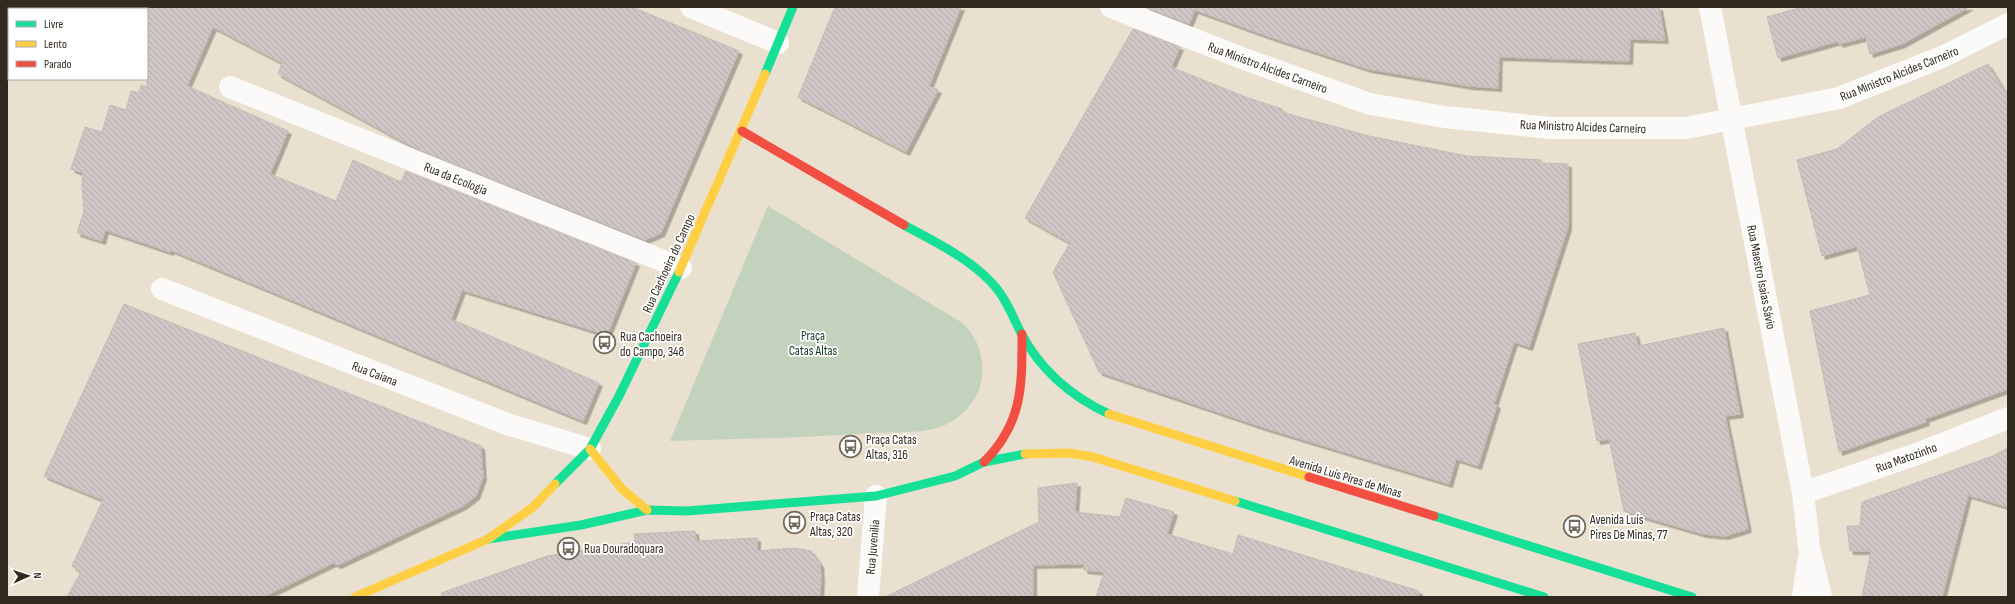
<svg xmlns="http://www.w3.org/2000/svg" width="2015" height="604" font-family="'Sofia Sans Condensed',sans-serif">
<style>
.park{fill:#c2d2bd}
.building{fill:url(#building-back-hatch);stroke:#c2bbb8;filter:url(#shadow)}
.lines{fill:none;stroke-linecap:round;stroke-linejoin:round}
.street{stroke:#fcfaf8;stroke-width:22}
.fast{stroke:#16e098;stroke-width:9}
.slow{stroke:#ffcf43;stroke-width:9}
.jam{stroke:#f24e42;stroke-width:9}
.labels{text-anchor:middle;stroke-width:3.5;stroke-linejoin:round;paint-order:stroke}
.street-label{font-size:13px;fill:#312a1e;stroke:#fff}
.park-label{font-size:13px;fill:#0c3822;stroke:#fff}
.poi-label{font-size:13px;fill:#312a1e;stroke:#fff;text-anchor:start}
</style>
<defs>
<pattern id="building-back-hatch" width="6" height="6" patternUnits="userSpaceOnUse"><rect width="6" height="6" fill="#cfc7c5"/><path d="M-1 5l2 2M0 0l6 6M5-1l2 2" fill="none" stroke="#b2aba9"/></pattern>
<filter id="shadow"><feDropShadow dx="3.5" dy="3.5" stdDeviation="0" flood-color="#0004"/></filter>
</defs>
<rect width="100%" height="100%" fill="#eae0cf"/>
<path class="park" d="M768 206 961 322C977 336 984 355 982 376 980 397 964 417 945 425 924 434 896 432 873 433 805 438 737 439 670 441Z"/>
<path class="building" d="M147 7H632L739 51 661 233 645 240 417 149 278 74 282 63 213 27 187 86 288 131 270 174 336 201 353 160 401 182 406 171 636 263 607 335 462 290 451 319 599 383 583 421 171 250 170 252 105 230 102 241 77 233 84 211 82 185 83 173 71 169 85 127 102 132 110 105 126 110 131 91 139 93 141 85 147 87Z
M835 7H961L929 86 938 90 906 152 798 97Z
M1145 7H1196L1189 24Z
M1196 7H1659L1665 40 1630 39 1629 61 1499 57 1498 88 1469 86 1368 69 1273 38 1195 10Z
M1803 7H1969L1902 44 1870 54 1866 37 1839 44V41L1778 58 1767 17Z
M1133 29 1180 47 1171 67 1248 98 1282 109 1281 112 1369 136 1467 156 1541 160V163L1568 164V227L1529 347 1514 342 1494 404 1497 405 1478 466 1456 459 1449 484 1262 427 1099 372 1053 272 1070 243 1025 218Z
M1988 64 2008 97V389L1925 419 1926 422 1839 452 1810 311 1870 295 1857 246 1822 256 1797 160 1837 149 1878 117Z
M124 304 481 446 483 477 476 496 463 506 338 565 333 563 263 597H67L81 572 72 566 103 500 44 476Z
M1724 328 1740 414 1725 416 1748 529 1725 536 1703 534 1624 511 1609 439 1597 441 1578 344 1635 333 1638 346Z
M2008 448V507L1968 495 1942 597H1862L1871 551H1850L1847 526H1860L1862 502 1993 456Z
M1077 483 1075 512 1120 517 1126 498 1174 512 1167 534 1233 554 1238 535 1419 591 1418 597H1096L1104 572 1084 570V564L1033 565V597H885L1039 522 1038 488Z
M695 531 696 541 757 538V551L793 548 811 551 820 564 821 578 820 597H442L441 593 547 556 635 542 634 534Z"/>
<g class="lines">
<path class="street" d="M691 7 778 43
M1111 7 1247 60 1370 104 1445 117 1551 128H1686L1839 98 1942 57 2008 24
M1710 7 1803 493 1809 547 1821 597
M230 87 681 268
M162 289 507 424 590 449
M1803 493 1917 454 2008 418
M868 597 876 496
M1803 597 1808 562"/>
<path class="fast" d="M765 74 793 7
M904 225C933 241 967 257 990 281 1005 296 1012 315 1021 333 1041 371 1070 396 1109 414
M555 484 590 449 619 396 679 272
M1235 501 1544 597
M1434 516 1692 597
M488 539 581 525 647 510 687 511 876 496 955 476 984 462 1025 454"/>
<path class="slow" d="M679 272 765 74
M1109 414 1309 477
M590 449 622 489 647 510
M1025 454 1069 453 1093 457 1235 501
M355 597 488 539 533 507 555 484"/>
<path class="jam" d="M742 131 904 225
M984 462C1023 423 1022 386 1022 334
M1309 477 1434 516"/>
</g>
<defs>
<symbol id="bus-ring" viewBox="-11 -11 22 22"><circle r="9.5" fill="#fff" stroke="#726a5c" stroke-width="1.5"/><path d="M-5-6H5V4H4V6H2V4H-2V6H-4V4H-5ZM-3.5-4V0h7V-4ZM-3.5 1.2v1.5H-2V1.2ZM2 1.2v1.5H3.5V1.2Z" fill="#726a5c"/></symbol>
</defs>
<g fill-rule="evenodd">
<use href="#bus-ring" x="592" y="330" width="25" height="25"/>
<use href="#bus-ring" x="838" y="434" width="25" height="25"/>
<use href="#bus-ring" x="782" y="510" width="25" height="25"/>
<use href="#bus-ring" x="1562" y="514" width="25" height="25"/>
<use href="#bus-ring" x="556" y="536" width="25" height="25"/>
</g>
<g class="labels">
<g class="street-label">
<text transform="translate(1268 67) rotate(20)" y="5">Rua Ministro Alcides Carneiro</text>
<text transform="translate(1899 73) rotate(-22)" y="5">Rua Ministro Alcides Carneiro</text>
<text transform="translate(1583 126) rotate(2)" y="5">Rua Ministro Alcides Carneiro</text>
<text transform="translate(456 178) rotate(22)" y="5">Rua da Ecologia</text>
<text transform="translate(668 263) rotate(-65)" y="5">Rua Cachoeira do Campo</text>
<text transform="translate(1762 277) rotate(79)" y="5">Rua Maestro Isaias Sávio</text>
<text transform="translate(375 373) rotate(21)" y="5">Rua Caiana</text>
<text transform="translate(1906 457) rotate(-20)" y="5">Rua Matozinho</text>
<text transform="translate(1346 476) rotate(17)" y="5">Avenida Luís Pires de Minas</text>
<text transform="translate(872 547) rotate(-85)" y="5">Rua Juvenilia</text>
</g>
<g class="park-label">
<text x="813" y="340">Praça<tspan x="813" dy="15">Catas Altas</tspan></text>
</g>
<g class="poi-label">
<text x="620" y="341">Rua Cachoeira<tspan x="620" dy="15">do Campo, 348</tspan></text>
<text x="866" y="444">Praça Catas<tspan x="866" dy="15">Altas, 316</tspan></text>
<text x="810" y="521">Praça Catas<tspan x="810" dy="15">Altas, 320</tspan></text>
<text x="1590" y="524">Avenida Luís<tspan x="1590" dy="15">Pires De Minas, 77</tspan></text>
<text x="584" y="553">Rua Douradoquara</text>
</g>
</g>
<rect width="2015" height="604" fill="none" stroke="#312a1e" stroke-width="16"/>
<rect x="8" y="8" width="140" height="72" fill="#ffffff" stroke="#adaaa5"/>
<rect x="16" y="21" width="20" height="6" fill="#16e098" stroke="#adaaa5"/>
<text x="44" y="28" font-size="12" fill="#312a1e">Livre</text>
<rect x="16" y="41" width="20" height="6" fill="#ffcf43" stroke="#adaaa5"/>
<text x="44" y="48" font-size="12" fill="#312a1e">Lento</text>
<rect x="16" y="61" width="20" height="6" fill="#f24e42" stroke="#adaaa5"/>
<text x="44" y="68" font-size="12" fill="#312a1e">Parado</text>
<g transform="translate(28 576) rotate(87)" stroke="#ffffff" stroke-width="3" paint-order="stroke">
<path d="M0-3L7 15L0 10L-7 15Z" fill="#312a1e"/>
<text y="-6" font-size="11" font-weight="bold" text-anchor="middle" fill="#312a1e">N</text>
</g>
</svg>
